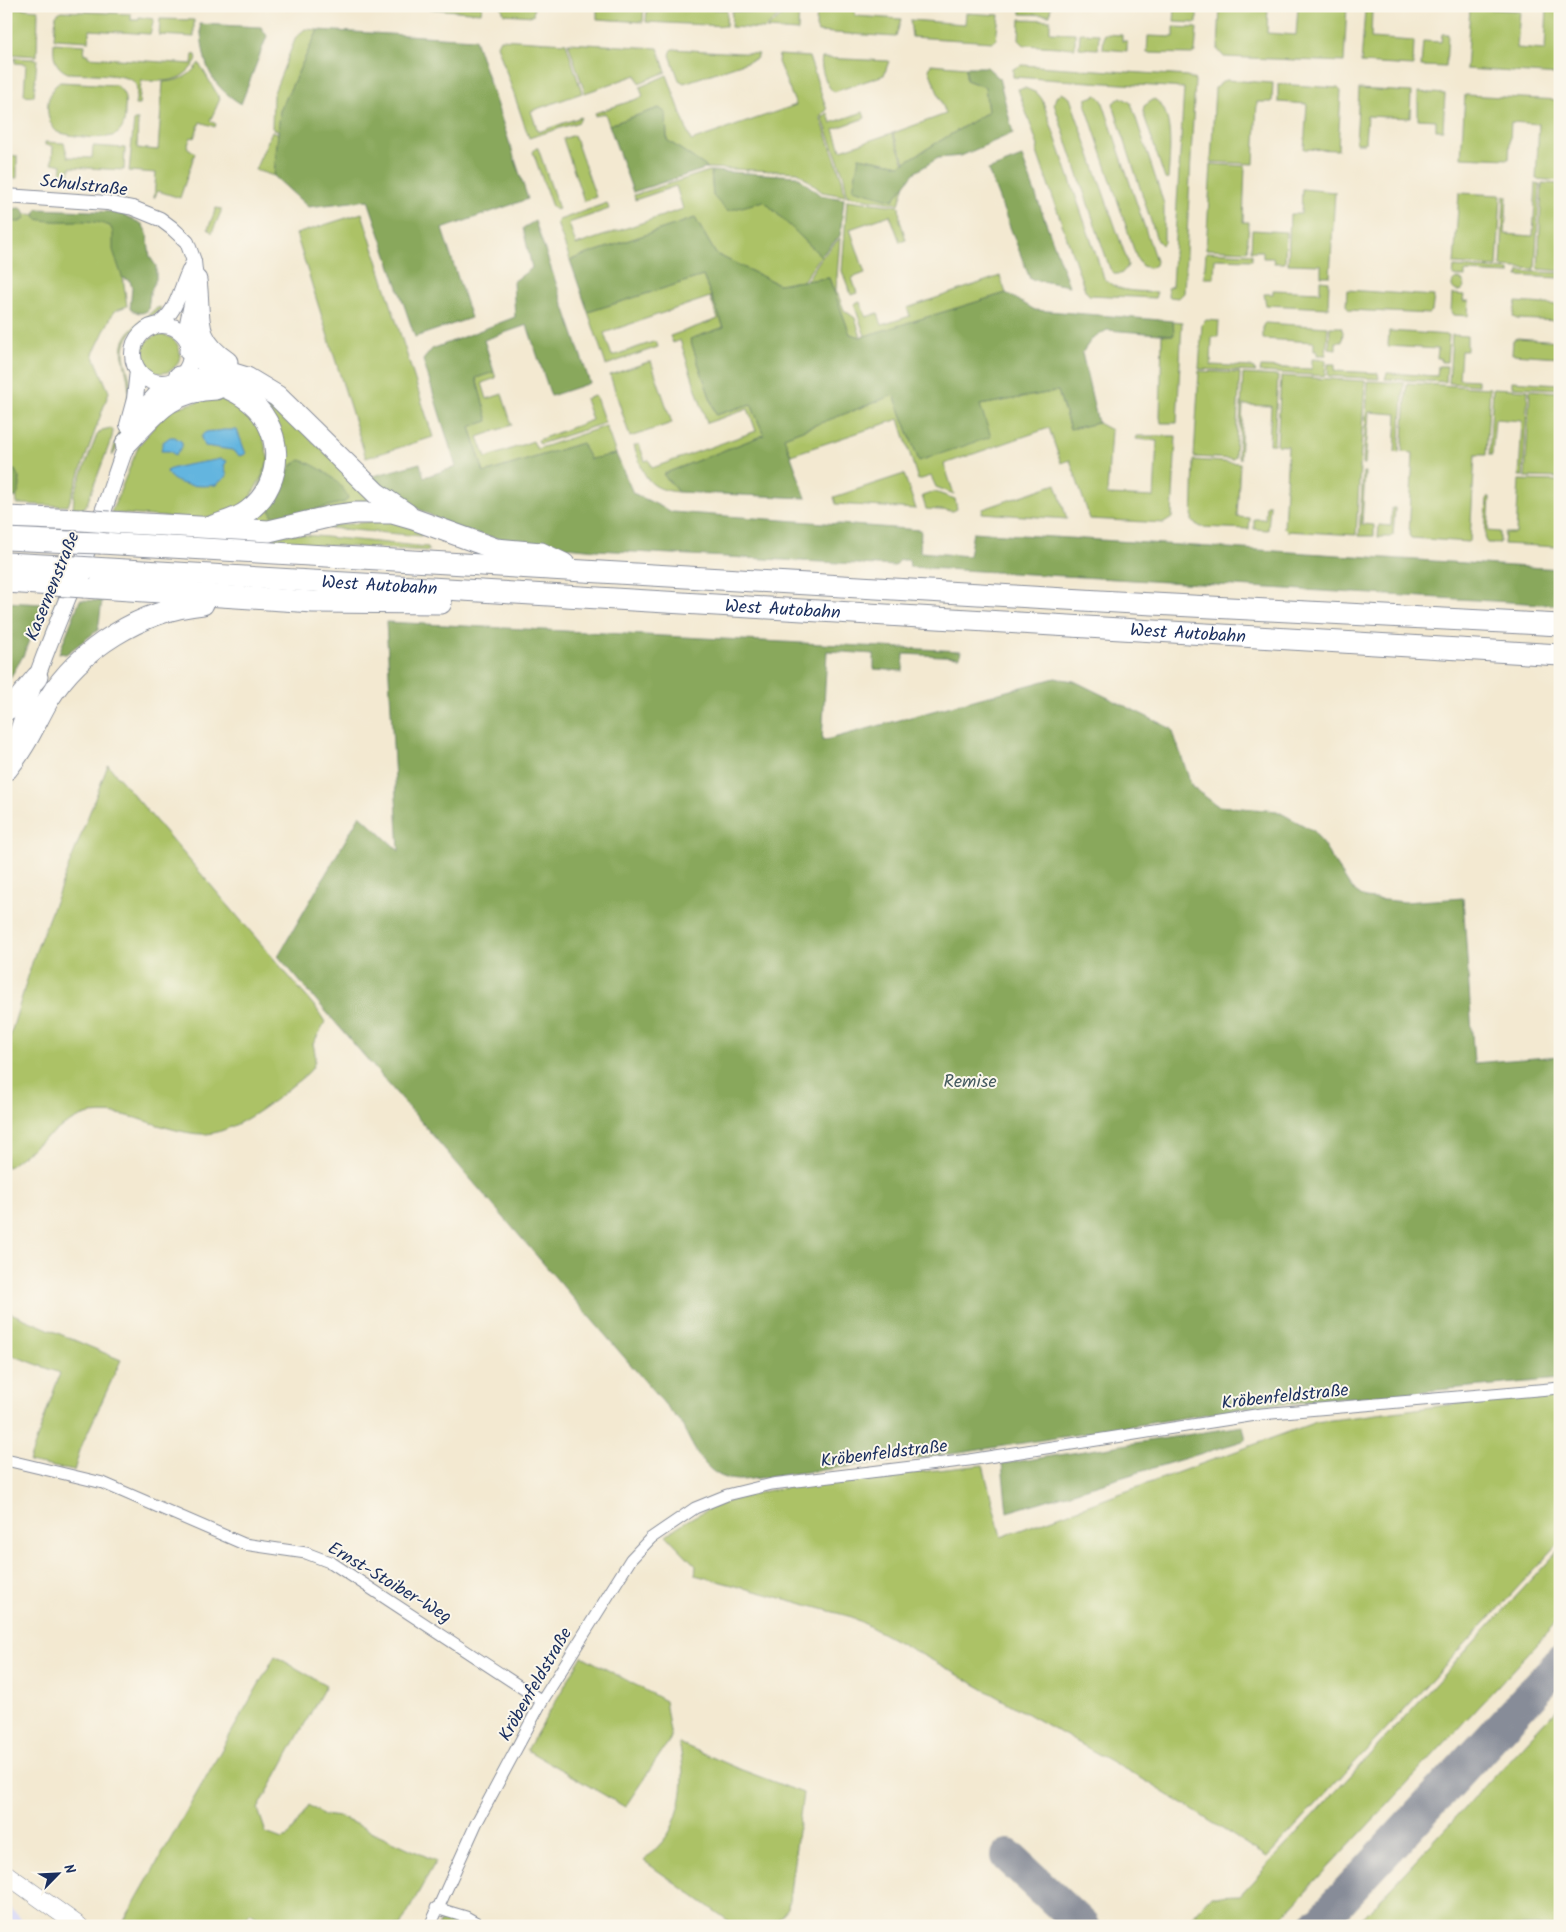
<svg xmlns="http://www.w3.org/2000/svg" width="1566" height="1932" font-family="Kalam,sans-serif">
<style>
.built{fill:#d6d7f8}
.green{fill:#acc266;stroke:#647862}
.forest{fill:#89a85b;stroke:#526c5c}
.water{fill:#64b5df;stroke:#40729e}
.lines{fill:none;stroke-linecap:round;stroke-linejoin:round}
.taxiway{stroke:#878c98;stroke-width:34}
.minor-casing{stroke:#878c98;stroke-width:13}
.tertiary-casing{stroke:#878c98;stroke-width:16}
.secondary-casing{stroke:#878c98;stroke-width:18}
.primary-casing{stroke:#878c98;stroke-width:19}
.motorway-casing{stroke:#878c98;stroke-width:23}
.minor{stroke:#fff;stroke-width:11}
.tertiary{stroke:#fff;stroke-width:14}
.secondary{stroke:#fff;stroke-width:16}
.primary{stroke:#fff;stroke-width:18}
.motorway{stroke:#fff;stroke-width:21}
.motorway-bridge-casing{stroke:#878c98;stroke-width:23;stroke-linecap:butt}
.motorway-bridge{stroke:#fff;stroke-width:21}
.labels{text-anchor:middle;stroke-width:4;stroke-linejoin:round;paint-order:stroke}
.street-label{font-size:18px;fill:#1b2f5e;stroke:#fbf7ec}
.park-label{font-size:18px;fill:#465b60;stroke:#fbf7ec}
</style>
<rect width="100%" height="100%" fill="#fbf7ec"/>
<filter id="ink" filterUnits="userSpaceOnUse"><feTurbulence type="fractalNoise" baseFrequency=".02" numOctaves="2"/><feDisplacementMap in="SourceGraphic" scale="10" xChannelSelector="R" yChannelSelector="G"/><feConvolveMatrix kernelMatrix="1 2 1 2 8 2 1 2 1" color-interpolation-filters="sRGB"/></filter>
<filter id="wash" filterUnits="userSpaceOnUse"><feTurbulence type="fractalNoise" baseFrequency=".0096" numOctaves="4" result="noise"/><feDisplacementMap in="SourceGraphic" scale="20" xChannelSelector="R" yChannelSelector="G"/><feGaussianBlur stdDeviation="1.12" result="paint"/><feColorMatrix in="noise" values="0 0 0 0 0 0 0 0 0 0 0 0 0 0 0 0 0 1.4 0 .05"/><feComposite in="paint" operator="in"/></filter>
<g filter="url(#wash)">
<rect width="100%" height="100%" fill="#f3e9d1"/>
<path class="built" d="M6 1903 28 1926H6Z"/>
<path class="green" d="M397 6H482L481 13Z
M501 6H534L533 16 504 14Z
M597 6H644L643 22 597 19Z
M647 6 727 10 726 26 646 22Z
M786 6H799L798 31 766 29 785 13Z
M817 6H855V16L901 19 896 37 818 32 816 27Z
M1021 6H1051L1050 15 1021 14Z
M1175 6 1189 7 1197 12V23L1174 22Z
M1220 6H1268L1267 33 1296 35 1298 6H1347L1344 62 1224 57 1218 50Z
M1547 6H1560V75L1466 69 1470 8 1520 11 1517 48 1545 50Z
M6 7 38 10 37 56 6 54Z
M1365 10H1372L1371 38 1414 41 1413 66 1361 63Z
M61 11 131 14V20H139V17L154 19 150 34 90 30 89 41 54 39 56 15Z
M732 11 781 14 764 29 731 27Z
M966 13 999 15 996 40 993 42 912 37 910 20 965 24Z
M160 19 194 20V37L159 35Z
M1020 19 1050 20V32L1075 33V48L1024 45 1019 40Z
M1174 27 1197 28 1195 52 1192 54 1147 53 1148 36 1174 37Z
M305 29 318 30 280 111 279 131 272 128 273 95 296 37Z
M1080 33 1099 34 1098 49 1079 48Z
M1104 34 1122 35V41H1127V51L1103 49Z
M1442 34H1448L1446 67 1421 66 1423 41 1441 42Z
M500 39 566 43 582 93 531 111 538 132 581 117 579 122 529 138 497 45Z
M54 43 85 45 84 54H88V57L192 64 193 54 196 55 197 59C183 84 167 81 141 81L139 105H135C136 98 139 87 134 82 127 73 81 74 68 73 54 67 53 56 54 43Z
M568 43 658 48 666 72 639 83 636 75 585 93Z
M672 49 759 54 756 59 684 83 679 80 670 55Z
M779 55 809 57 827 110 820 116 842 179 845 196 822 192 798 172 708 168 667 140 666 113 659 108 609 125 605 113 595 116V113L643 97 640 87 667 75 691 141 796 105 778 62Z
M15 58 37 59 34 96 24 95 26 64 15 63Z
M822 58 889 61 884 75 834 92C827 88 819 66 822 58Z
M199 63 220 99 210 121 216 124 215 127 200 122 194 138 191 137 187 147 195 153 180 198 158 191 154 198 156 173 129 171 134 120H138L137 148 158 150 163 82C181 80 188 78 199 63Z
M931 64 966 67V80L985 87 988 112 905 162 893 133 946 114 929 70Z
M1022 65 1187 76 1195 80 1184 293 1179 298 1169 297 1167 288 1172 286 1184 88 1013 77V69Z
M1225 80 1273 83 1272 102H1257L1254 164 1211 162 1215 88Z
M60 82 116 85C125 92 126 98 125 109 125 117 125 125 120 131 112 143 70 136 57 132 44 120 44 92 60 82Z
M1278 84 1338 88 1341 91 1338 150 1304 149 1307 104 1278 102Z
M1025 88 1037 93 1042 99 1104 278C1117 293 1138 291 1157 292L1155 298 1089 295 1085 290 1037 152 1038 146 1018 89Z
M1359 89 1411 92 1410 118 1367 116 1365 143H1356Z
M1418 92 1445 94 1443 130H1436V120L1418 119Z
M1062 93 1070 98 1127 260 1128 266 1121 274H1115L1110 269 1054 104 1056 97Z
M1097 95 1102 100 1156 261 1155 265 1150 268 1142 266 1137 259 1086 106V99Z
M1465 95 1560 100V181L1536 179 1539 124 1511 122 1509 159 1461 157Z
M1121 97 1131 103 1164 204V242L1162 245 1157 240 1114 108 1113 103Z
M1154 99C1176 110 1169 160 1168 180L1165 179 1143 112 1144 106Z
M863 112 865 118 834 129 841 150 892 133 904 163 900 165 859 157 893 200 905 184 899 204 847 196 844 177 822 117 828 113 831 123Z
M272 131 278 133 274 176 255 170Z
M574 135 596 197 584 201 563 139Z
M45 142 64 143 68 157 92 158 93 146 125 148 124 170 70 167 69 178H61L62 165 52 163 53 146 45 145Z
M536 148H538L559 209 556 210 552 207 533 152Z
M6 155 17 156V178H6Z
M1211 164 1245 166 1243 222H1249L1247 251 1206 249Z
M709 171H711L713 196 764 201 821 256 803 281 778 284 716 254 695 218 570 260 557 223 559 220 607 203 609 209 569 223 576 245 683 209 676 186 635 200 634 195Z
M1536 183 1540 184 1535 269 1501 267 1504 195 1507 196 1505 234 1533 236Z
M1542 183 1560 184V271L1538 269Z
M1302 189 1335 192 1330 276H1321V265L1288 264 1290 214H1301Z
M1459 193 1501 195 1497 267 1454 264Z
M847 200 899 206 900 220 906 240 900 242 890 215 850 229 865 273 852 278 857 293 851 295 842 271Z
M216 208 221 209V212L212 233 208 229Z
M6 213 100 218 116 227 127 306 114 311 93 354 109 392 68 506 17 504 16 487H6Z
M362 213 433 437 366 458 296 234Z
M1252 230 1286 232 1285 263H1274L1273 258H1263V251H1251Z
M840 238 836 290 844 310 855 318 861 337 850 334 829 278 806 281 822 257Z
M1206 252 1252 254V260L1215 259 1214 278H1204Z
M1454 267 1510 270V274L1465 272V277L1453 276Z
M1519 271 1560 273V278L1518 276Z
M703 276 724 328 690 339 716 415 751 404 764 435 663 474 678 492C645 489 644 474 634 446L639 444 645 461 649 460 652 468 756 431 748 409 707 423 680 340 673 343 670 336 718 319 710 297 604 333 612 356 656 341 658 347 606 365 588 312Z
M1000 276 1006 293 865 336 854 304 860 302 866 317 878 313 882 325 910 316 907 308Z
M1452 285a6 6 0 1 1 12 0a6 6 0 1 1-12 0Z
M1320 280 1329 281 1328 308 1266 305 1264 294H1273V290L1320 292Z
M1347 290 1434 296 1432 311 1429 314 1349 310 1346 305Z
M1452 294 1464 295 1463 301H1469L1468 316 1453 315 1451 312Z
M1516 302 1560 305V321L1517 319 1513 317Z
M160 307 161 309C149 318 134 325 127 339 119 355 129 367 130 383 131 399 121 446 112 456 116 436 126 418 128 397 132 361 104 347 145 318 151 314 152 309 160 307Z
M1206 320 1219 321 1218 337H1212L1211 365 1252 367 1256 372 1199 369 1202 324Z
M1173 321 1182 322 1177 423H1161L1160 417 1162 335H1173Z
M1265 323 1328 327 1326 355H1317V351H1314V342L1263 339V325Z
M1330 327H1341L1343 332 1342 342H1336V349L1329 348Z
M1389 331 1449 335 1447 362H1441V358H1437L1438 349 1388 346Z
M1452 335 1467 336V351H1461L1459 379 1478 380V385L1449 383Z
M142 354a19 19 0 1 1 38 0a19 19 0 1 1-38 0Z
M1517 338 1560 341V357L1512 354 1513 340Z
M1312 359 1326 360 1325 376 1260 372 1261 367 1312 369Z
M651 361 672 423 630 437 610 375Z
M1328 364H1335V371L1378 373 1379 379 1328 376Z
M197 366 255 388 385 507 273 524 248 519 279 428 193 374Z
M1438 366H1447L1446 382 1385 379 1387 373 1437 376Z
M1199 371 1240 373 1235 457 1233 459 1194 457Z
M494 372 496 378 482 383 487 399 502 394 512 425 478 437 486 458 533 441 537 449 606 426 616 454 590 460 582 443 484 473 470 426 488 421 476 378Z
M1243 374 1278 376 1274 444H1269L1271 406 1243 405 1240 459 1238 457Z
M1281 376 1365 381 1356 535 1287 531 1284 528 1288 446 1277 445Z
M1368 381 1404 383 1399 453 1395 452 1397 414 1369 412 1365 464H1363Z
M1512 381 1560 384V389L1512 387Z
M1407 383 1490 388 1486 455H1475L1470 540 1468 542 1411 538 1409 535 1413 453 1402 452Z
M1493 388 1528 390 1523 476H1519L1522 421 1495 419 1492 455H1489Z
M1530 390 1560 392V478L1525 477Z
M1058 391 1070 429 1098 423 1111 430 1107 495 1154 497 1157 441 1136 439 1137 436H1176L1172 518 1164 523 1090 519 1070 460 1061 463 1049 428 944 464 954 494 936 487 931 476 918 480 899 419 791 455 784 437 894 395 919 461 980 405Z
M218 396C259 409 261 426 269 463L247 504 204 520 111 513 139 445 168 410Z
M594 396 596 397 605 423 540 444 538 440 592 420 585 399Z
M111 428 113 431 112 437 87 504 81 511H73L74 494 97 435 102 430Z
M1194 460 1240 463 1237 517 1250 518 1249 529 1201 527 1192 522Z
M1363 472H1365L1362 524 1374 525V536H1359Z
M904 474 916 509 836 504 834 497Z
M1519 480 1560 481V534L1557 547 1504 544 1505 533H1516Z
M1056 484 1067 519 982 513 983 509Z
M935 492 955 499 957 509 953 511 926 509 922 496Z
M1487 497H1490L1488 531 1500 532V543H1487L1485 540Z
M1266 505H1270L1268 530 1254 529V519H1265Z
M1392 508H1395L1393 535 1390 537H1378L1379 525 1391 526Z
M387 520 421 531V536L318 527Z
M295 534 428 547 429 551 246 541V537Z
M108 765 316 1008 325 1022 313 1044C320 1068 309 1072 292 1086 272 1103 230 1135 203 1134 188 1134 172 1129 158 1125 134 1117 117 1111 91 1114 66 1118 29 1152 8 1167H6V1050L35 953Z
M6 1311 121 1360 81 1447 74 1471 29 1462 60 1373 6 1353Z
M1560 1394V1542L1267 1857 1146 1781 930 1659 852 1617 695 1575 696 1566 666 1535C721 1492 787 1486 854 1479 897 1474 940 1470 983 1465L1001 1537 1316 1422 1478 1401Z
M1560 1549V1619L1274 1926H1184L1211 1896 1240 1895Z
M275 1656 326 1685 258 1809 266 1833 282 1839 288 1837 309 1805 323 1815 340 1817 436 1861 400 1926H271L250 1913 241 1926H121Z
M582 1656 665 1701 671 1738 625 1807 527 1750Z
M1560 1705V1926H1355Z
M679 1743 742 1770 803 1793 788 1908 772 1926H736L644 1861C652 1852 664 1842 670 1831 684 1804 686 1773 679 1743Z
M443 1917H454L472 1926H438Z"/>
<path class="forest" d="M200 24 261 27 267 36 241 104C206 82 204 63 200 24Z
M318 30 475 39 528 199 442 229 471 318 415 337 368 200 308 207 274 176 280 111Z
M966 67H987L999 78 1013 133 961 156 938 158 914 173 893 200 853 189 859 157 900 165 988 112 985 87 966 80Z
M659 108 666 113 667 140 708 168 633 192 609 125Z
M1022 157 1069 286 1030 279 988 170Z
M711 171 797 176 820 195 844 199 840 236 821 256 764 201 727 211 713 196Z
M21 208 25 212V218L20 222 6 221V209Z
M37 209 118 212 142 224 147 233 150 257 156 266V279L150 293 148 310C142 315 137 313 130 309L132 288 130 281 122 277 113 250V232L110 226C86 216 61 225 37 219L35 215Z
M695 218 716 254 778 284 829 278 850 334 861 337 1006 293 1035 310 1173 321 1174 335 1107 330 1091 340 1082 353 1098 423 1070 429 1058 391 980 405 991 437 919 461 894 395 784 437 806 498 678 492 663 474 764 435 751 404 716 415 690 339 724 327 703 276 588 312 570 260Z
M535 221 590 383 551 396 527 325 484 340 494 372 476 378 488 421 470 427 484 473 582 443 590 459 616 454 633 493 672 512 921 530 920 552 969 556 973 532 1560 569V605L910 567 909 560H900L895 566 596 550 509 541 457 529 405 502 370 477 420 463 424 477 456 467 423 360 432 349 515 317 513 282 532 268 523 228Z
M300 460C316 464 343 482 348 498L345 502 280 518 272 515 270 510 292 465Z
M15 470C21 480 22 487 16 497L6 500V471Z
M80 600 102 601 98 630 66 654 59 653Z
M6 602 43 604 23 656 10 678H6Z
M386 622 961 651 960 657 904 654 903 671 874 669V654L827 651 822 741 1055 678 1074 681 1172 729 1192 787 1218 806 1277 811 1314 831 1351 888 1365 898 1405 902 1463 898 1474 1063 1560 1056V1379L1259 1406 966 1452 743 1480C707 1482 695 1450 681 1423L278 956 360 815 399 851Z
M1243 1426 1246 1440 1007 1512 1002 1464Z"/>
<path class="water" d="M223 430H237L246 454 240 456 232 450 205 446 201 438C204 428 214 433 223 430Z
M170 437H175L182 442V447L175 455 170 451H161L163 442Z
M220 459 227 461 224 466 227 476 216 485C202 487 171 487 167 471 173 466 208 462 220 459Z"/>
<g class="lines">
<path class="taxiway" d="M1008 1856 1083 1926
M1316 1926 1560 1663"/>
</g>
</g>
<g filter="url(#ink)">
<g class="lines">
<defs>
<path id="minor" d="M6 1460 103 1483 244 1544 306 1553 332 1563 542 1701
M436 1908 466 1917 482 1926
M430 1926 476 1824 542 1701 631 1559 651 1538 695 1508 727 1495 772 1484 969 1460 1262 1414 1560 1388"/>
<path id="tertiary" d="M6 196 107 203 133 208 160 219 172 228 187 242 194 261 196 280 186 328 188 344
M156 326C180 312 180 283 194 261"/>
<path id="secondary" d="M133 354a29 29 0 1 1 58 0a29 29 0 1 1-58 0Z
M128 425 135 399 138 370
M11 754C35 672 70 593 102 514 116 479 124 441 144 409 151 398 161 389 171 382"/>
<path id="primary" d="M6 1874 79 1926"/>
<g id="motorway">
<path d="M196 280C201 318 191 338 227 362"/>
<path d="M190 351 214 368 247 378 277 396 376 493 407 514"/>
<path d="M179 377C203 380 223 383 244 397 284 423 287 482 248 511 238 519 225 522 213 526"/>
<path d="M126 444C156 413 169 391 216 389"/>
<path d="M6 517 81 520"/>
<path d="M109 522 269 531 332 516 355 513H392L413 519 496 549 541 553 564 564"/>
<path d="M6 539 71 542"/>
<path d="M101 543 1134 603 1560 625"/>
<path d="M6 563 61 566"/>
<path id="s1" d="M92 568 1560 655"/>
<path d="M6 582 53 585"/>
<path d="M84 587 313 602 441 603"/>
<path d="M6 710 13 706 37 677"/>
<path d="M7 769C25 747 34 725 48 700 80 648 142 610 203 604"/>
</g>
</defs>
<use href="#minor" class="minor-casing"/>
<use href="#tertiary" class="tertiary-casing"/>
<use href="#secondary" class="secondary-casing"/>
<use href="#primary" class="primary-casing"/>
<use href="#motorway" class="motorway-casing"/>
<use href="#minor" class="minor"/>
<use href="#tertiary" class="tertiary"/>
<use href="#secondary" class="secondary"/>
<use href="#primary" class="primary"/>
<use href="#motorway" class="motorway"/>
<defs>
<path id="motorway-bridge" d="M81 520 109 522
M71 542 101 543
M61 566 92 568
M53 585 84 587"/>
</defs>
<use href="#motorway-bridge" class="motorway-bridge-casing"/>
<use href="#motorway-bridge" class="motorway-bridge"/>
</g>
</g>
<g class="labels">
<g class="street-label">
<text transform="translate(84 185) rotate(6)" y="6">Schulstraße</text>
<text dy="6" stroke="none"><textPath href="#s1" startOffset="288">West Autobahn</textPath></text>
<text transform="translate(52 586) rotate(-68)" y="6">Kasernenstraße</text>
<text dy="6" stroke="none"><textPath href="#s1" startOffset="692">West Autobahn</textPath></text>
<text dy="6" stroke="none"><textPath href="#s1" startOffset="1098">West Autobahn</textPath></text>
<text transform="translate(1285 1396) rotate(-6)" y="6">Kröbenfeldstraße</text>
<text transform="translate(884 1453) rotate(-7)" y="6">Kröbenfeldstraße</text>
<text transform="translate(390 1582) rotate(31)" y="6">Ernst-Stoiber-Weg</text>
<text transform="translate(535 1684) rotate(-60)" y="6">Kröbenfeldstraße</text>
</g>
<g class="park-label">
<text x="970" y="1087">Remise</text>
</g>
</g>
<rect width="1566" height="1932" fill="none" stroke="#fbf7ec" stroke-width="25"/>
<g transform="translate(58 1874) rotate(66)" stroke="#fbf7ec" stroke-width="4" paint-order="stroke">
<path d="M0-4L9 19L0 12L-9 19Z" fill="#1b2f5e"/>
<text y="-8" font-size="14" font-weight="bold" text-anchor="middle" fill="#1b2f5e">N</text>
</g>
</svg>
